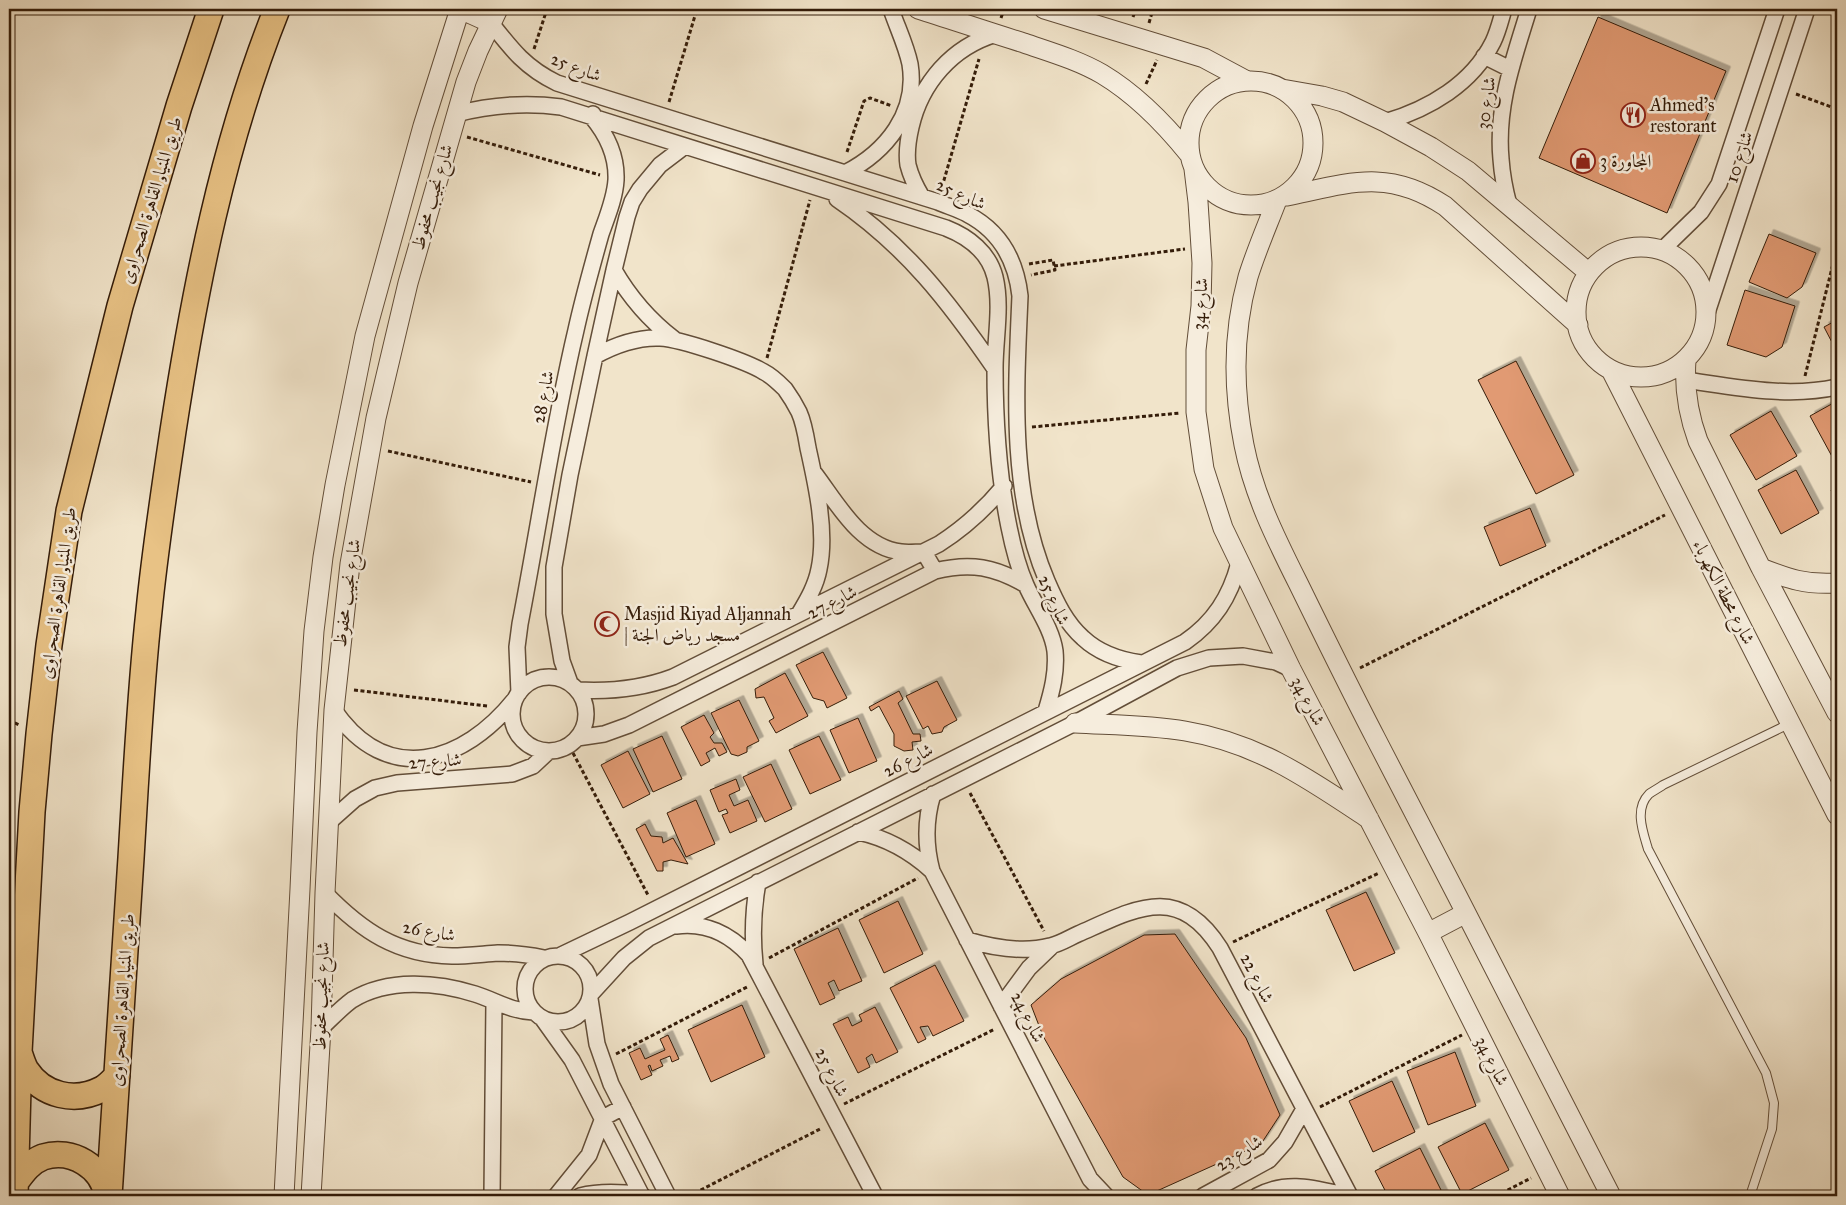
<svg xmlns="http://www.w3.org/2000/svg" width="1846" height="1205" font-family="'IM FELL Great Primer',Amiri,serif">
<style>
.building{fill:#e19a73;stroke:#341c09;filter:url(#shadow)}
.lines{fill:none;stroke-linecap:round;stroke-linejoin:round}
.service-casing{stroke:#634e39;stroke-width:10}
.minor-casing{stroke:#634e39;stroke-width:18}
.tertiary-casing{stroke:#634e39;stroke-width:21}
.trunk-casing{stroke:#341c09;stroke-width:28}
.path{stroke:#341c09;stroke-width:3;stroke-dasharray:4 2.5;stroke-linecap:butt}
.service{stroke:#f6eddd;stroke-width:8}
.minor{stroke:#f6eddd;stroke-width:15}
.tertiary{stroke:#f6eddd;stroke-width:19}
.trunk{stroke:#e8c285;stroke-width:25}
.labels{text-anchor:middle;stroke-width:5;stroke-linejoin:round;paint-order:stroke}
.street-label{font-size:18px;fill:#341c09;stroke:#f6eddd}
.poi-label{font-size:18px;fill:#341c09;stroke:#f6eddd;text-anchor:start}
</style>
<defs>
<filter id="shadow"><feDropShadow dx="4.5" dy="-4.5" stdDeviation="0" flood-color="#0004"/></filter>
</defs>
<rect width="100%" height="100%" fill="#f1e4ca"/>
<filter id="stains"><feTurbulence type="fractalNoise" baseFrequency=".004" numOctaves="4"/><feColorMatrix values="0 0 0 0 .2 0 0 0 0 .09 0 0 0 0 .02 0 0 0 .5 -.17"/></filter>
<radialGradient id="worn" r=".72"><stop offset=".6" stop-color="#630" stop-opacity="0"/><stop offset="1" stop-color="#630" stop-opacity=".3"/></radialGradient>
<path class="building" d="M1598 17 1726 71 1667 213 1539 158Z
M1769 234 1816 253 1802 287 1787 298 1749 282Z
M1745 290 1795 306 1782 347 1766 357 1727 345Z
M1837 320V352L1824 327Z
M1516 361 1574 475 1536 494 1478 380Z
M1837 401V460L1835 462 1810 416Z
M1771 411 1797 456 1756 480 1730 435Z
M1796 470 1819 513 1781 534 1758 490Z
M1837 487V502L1831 490Z
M1530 508 1546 546 1500 566 1484 527Z
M823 652 847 698 827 708 824 701 813 698 796 665Z
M785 673 808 716 776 733 769 721 774 718 764 697 756 698 755 689Z
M937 681 957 720 944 727 942 732 932 734 928 726 923 729 906 696Z
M899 691 903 699 898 703 913 734H920L921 741 912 742 913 750 904 751 894 746V734L879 706 871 711 869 707Z
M739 700 759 741 747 747V752L738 756 731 754 711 713Z
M704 715 714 733 710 737 714 743H722L727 752 719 756 715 748 706 753 710 761 701 766 681 727Z
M858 718 877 761 849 773 830 730Z
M662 736 682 779 653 792 633 749Z
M819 736 841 780 810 794 789 750Z
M628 751 650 794 623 808 601 765Z
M771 764 792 809 765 822 743 777Z
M736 779 740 790 729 795 734 806 748 800 757 821 730 833 722 815 728 813 726 809 719 812 710 790Z
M696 800 715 844 686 857 667 813Z
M645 824 651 836 662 837 663 843 673 838 688 864 671 860 663 862V871H657L636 829Z
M1366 892 1395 953 1354 971 1326 910Z
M898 901 923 954 884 973 859 920Z
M838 928 862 981 839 991 834 980 828 983 835 998 820 1005 794 949Z
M1175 934 1246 1038 1280 1115 1261 1144 1148 1195 1123 1177 1043 1036 1031 1005 1061 979 1144 935Z
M935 965 964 1021 933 1036 928 1026 920 1027 926 1039 918 1043 890 988Z
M742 1005 765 1057 711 1082 688 1030Z
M875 1007 898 1052 876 1063 872 1054 866 1058 870 1067 858 1073 833 1024 848 1017 852 1026 862 1021 859 1015Z
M668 1035 679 1059 672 1062 670 1056 660 1060 663 1066 652 1071 650 1065 648 1066 652 1075 641 1080 629 1053 640 1048 645 1059 665 1050 660 1039Z
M1455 1052 1476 1106 1428 1125 1407 1071Z
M1392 1081 1415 1132 1373 1152 1349 1101Z
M1485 1123 1509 1170 1462 1194 1438 1147Z
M1420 1148 1444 1196H1388L1375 1171Z"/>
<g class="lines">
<defs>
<path id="service" d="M1750 1196 1772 1129 1774 1103 1766 1073 1648 849C1643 832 1634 809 1649 794 1653 791 1659 788 1663 785L1791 723"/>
<path id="minor" d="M491 23C512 50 526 68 557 83L938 202C947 206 958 209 967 214 1000 231 1016 260 1020 296 1016 390 1009 492 1047 581 1056 602 1066 623 1083 638 1099 653 1120 660 1141 663
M1484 56 1510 69
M456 114C491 105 524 102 561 107L946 228C969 237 989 253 995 277 1002 306 995 339 995 368 995 419 999 478 1009 527 1013 547 1018 567 1026 585 1035 606 1052 628 1055 651 1057 672 1052 691 1046 711
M1385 122C1429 109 1472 84 1493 42 1498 32 1501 19 1504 9
M845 173C886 152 918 113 910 64 906 45 897 27 891 9
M922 197C916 187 911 177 908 165 906 152 908 140 911 127 921 83 952 47 996 34
M837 199C906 246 949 302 995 369
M1509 205C1505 190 1502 174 1501 159 1496 106 1514 58 1529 9
M1662 250 1701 212 1719 184 1777 9
M614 270C630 298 648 319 674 339
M1706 316 1807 9
M595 356C615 345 637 337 660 338 681 339 746 361 764 372 772 376 779 383 785 389 790 396 795 404 799 412 804 423 806 436 808 448 816 484 827 532 819 569 816 585 808 599 799 614
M1685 380C1735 387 1787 398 1837 387
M815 474C837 503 860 547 901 552 908 553 916 552 924 552L935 571
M512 714a37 37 0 1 1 74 0a37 37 0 1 1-74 0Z
M570 683 562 661 554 614V567L570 475 595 356 614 270 627 217 632 202 640 189 660 165 685 146
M577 690C611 692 641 689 673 677L939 544C964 528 985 509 1004 486
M519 693 517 647 520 624C539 526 553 427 576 330 583 298 592 266 601 234 607 217 615 198 616 180 617 156 607 135 592 117L593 114
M334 710C387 787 463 764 515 699
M577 738 604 734 629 725 935 571C971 562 995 567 1026 585
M933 794C925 820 925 845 932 871L1090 1179 1106 1196
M328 823 355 799 375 788 397 783 512 774 533 766 549 751
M858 832C887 838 910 851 932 871
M325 893C362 931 397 955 452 956 467 956 483 954 498 953 514 953 529 955 544 958
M676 926C705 922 730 934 749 955L875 1196
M967 940C994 948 1023 953 1050 946 1060 944 1069 938 1078 934 1135 909 1178 882 1220 948L1350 1196
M561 955 630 922 1185 642C1214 622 1230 597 1239 563
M525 989a33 33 0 1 1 66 0a33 33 0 1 1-66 0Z
M755 964C752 936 753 910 758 882
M591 994 624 958 649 938 1075 723 1177 668 1209 658 1243 656 1276 662 1291 669
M590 999 597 1044 611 1084 668 1196
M1001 1006 1029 968 1052 946
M542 1018 572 1060 642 1196
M321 1028C331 1019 341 1008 352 1000 388 978 437 982 475 994 497 1001 510 1011 533 1012
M492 1196 494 1002
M556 1196 589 1155 603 1118 623 1107
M580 1196C600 1191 621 1192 642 1195
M1203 1196 1269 1160 1285 1142 1304 1109
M1257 1196C1288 1179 1316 1189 1349 1196"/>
<path id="tertiary" d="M460 9 491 23
M918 9C953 20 988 32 1024 43 1050 52 1078 60 1102 74 1137 95 1164 123 1189 154
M1044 9 1204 58 1247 81
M1189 143a62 62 0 1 1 124 0a62 62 0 1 1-124 0Z
M1282 89 1322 96 1343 102 1385 122 1431 147 1468 171 1589 273
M1194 169 1198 202 1202 263 1201 306 1196 350V412L1204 469 1223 528 1291 669 1428 933 1560 1196
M1287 196C1349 183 1388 168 1445 206L1578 325
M1277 200C1267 226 1256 251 1248 277 1233 331 1233 390 1244 445 1254 496 1277 541 1300 587 1325 638 1350 689 1376 739 1455 891 1533 1043 1611 1196
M1576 312a65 65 0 1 1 130 0a65 65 0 1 1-130 0Z
M1686 360C1684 388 1688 414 1698 441L1761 568 1837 713
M1611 370 1837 815
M1761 568C1789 579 1806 585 1837 583
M1075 723C1111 725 1149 725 1185 731 1258 743 1309 779 1369 819
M1428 933 1466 913
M284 1196 300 889 307 732 314 631 323 557 335 485 365 336 423 126 460 9
M311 1196 321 1028 325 893 334 710 350 564 376 418 408 283 466 82 478 51 498 9"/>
<path id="trunk" d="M19 1052C21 1058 23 1065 26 1070 43 1096 75 1103 102 1089 108 1086 113 1080 117 1076
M15 1183C23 1172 30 1162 43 1157 72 1148 103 1167 107 1196
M15 1196 19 1052 32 812 39 734 49 645 69 511 120 306 179 106 211 9
M109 1196C117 1084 124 971 131 858 136 776 140 693 149 611 155 550 164 491 173 431 195 287 223 144 277 9"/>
</defs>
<use href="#service" class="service-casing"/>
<use href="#minor" class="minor-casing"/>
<use href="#tertiary" class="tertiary-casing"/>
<use href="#trunk" class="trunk-casing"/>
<path class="path" d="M1133 17 1136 9
M1001 18 1004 9
M1149 23 1153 9
M534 49 547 9
M1146 84 1157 60
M1796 94 1837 109
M669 102 697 9
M467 137 600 175
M847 152 864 101 870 98 892 106
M942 187 979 59
M1029 264 1053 260 1055 270 1031 275
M1054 266 1185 249
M767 358 810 200
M1805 376 1837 248
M1032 427 1180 413
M388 451 531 482
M1360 668 1665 515
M354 690 487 706
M9 720 19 725
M573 753 648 895
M970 793 1044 931
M1233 942 1379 873
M769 958 918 878
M616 1054 749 986
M844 1104 995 1029
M1320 1107 1462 1035
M689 1196 822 1128
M1496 1196 1531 1178"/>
<use href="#service" class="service"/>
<use href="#minor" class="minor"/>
<use href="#tertiary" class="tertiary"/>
<use href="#trunk" class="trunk"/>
</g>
<defs>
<symbol id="restaurant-ring" viewBox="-11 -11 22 22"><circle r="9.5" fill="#f6eddd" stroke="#8f2418" stroke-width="1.5"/><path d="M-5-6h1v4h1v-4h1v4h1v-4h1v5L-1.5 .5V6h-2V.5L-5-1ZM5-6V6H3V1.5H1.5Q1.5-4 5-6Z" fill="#8f2418"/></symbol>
<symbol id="shop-ring" viewBox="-11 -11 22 22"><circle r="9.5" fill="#f6eddd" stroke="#8f2418" stroke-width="1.5"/><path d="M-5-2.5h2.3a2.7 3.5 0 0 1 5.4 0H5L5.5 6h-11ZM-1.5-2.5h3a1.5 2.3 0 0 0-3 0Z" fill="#8f2418"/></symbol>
<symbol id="mosque-ring" viewBox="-11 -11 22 22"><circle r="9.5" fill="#f6eddd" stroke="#8f2418" stroke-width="1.5"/><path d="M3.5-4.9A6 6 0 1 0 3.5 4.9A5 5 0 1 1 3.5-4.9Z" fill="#8f2418"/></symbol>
</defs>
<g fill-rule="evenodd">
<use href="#restaurant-ring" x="1619" y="101" width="28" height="28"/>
<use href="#shop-ring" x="1569" y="147" width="28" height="28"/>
<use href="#mosque-ring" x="593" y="610" width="28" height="28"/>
</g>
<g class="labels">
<g class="street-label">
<text transform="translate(576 67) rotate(21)" y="6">شارع 25</text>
<text transform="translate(1486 103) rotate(-82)" y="6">شارع 30</text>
<text transform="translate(1739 157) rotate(-72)" y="6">شارع 10</text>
<text transform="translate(961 194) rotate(24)" y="6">شارع 25</text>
<text transform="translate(432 197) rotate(-74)" y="6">شارع نجيب محفوظ</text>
<text transform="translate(151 200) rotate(-73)" y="6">طريق المنيا, القاهرة الصحراوى</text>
<text transform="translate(1200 304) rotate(-86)" y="6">شارع 34</text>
<text transform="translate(543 397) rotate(-79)" y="6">شارع 28</text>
<text transform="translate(1724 592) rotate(63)" y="6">شارع محطة الكهرباء</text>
<text transform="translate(58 593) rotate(-82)" y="6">طريق المنيا, القاهرة الصحراوى</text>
<text transform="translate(347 593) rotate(-82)" y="6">شارع نجيب محفوظ</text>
<text transform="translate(1054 600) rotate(66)" y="6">شارع 25</text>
<text transform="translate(832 602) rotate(-27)" y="6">شارع 27</text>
<text transform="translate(1308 701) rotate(62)" y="6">شارع 34</text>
<text transform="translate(908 760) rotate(-27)" y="6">شارع 26</text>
<text transform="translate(435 761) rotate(-4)" y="6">شارع 27</text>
<text transform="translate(429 931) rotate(10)" y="6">شارع 26</text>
<text transform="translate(1257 978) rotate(63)" y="6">شارع 22</text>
<text transform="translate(321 996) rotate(-88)" y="6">شارع نجيب محفوظ</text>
<text transform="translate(122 1000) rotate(-86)" y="6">طريق المنيا, القاهرة الصحراوى</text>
<text transform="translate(1028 1017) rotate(63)" y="6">شارع 24</text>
<text transform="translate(1492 1061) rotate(63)" y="6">شارع 34</text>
<text transform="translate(832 1072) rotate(63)" y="6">شارع 25</text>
<text transform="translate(1239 1153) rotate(-32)" y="6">شارع 23</text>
</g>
<g class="poi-label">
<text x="1650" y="111">Ahmed's<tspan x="1650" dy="21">restorant</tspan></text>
<text x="1600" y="167">المجاورة 3</text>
<text x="624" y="620">Masjid Riyad Aljannah<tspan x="624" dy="21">| مسجد رياض الجنة</tspan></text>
</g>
</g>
<rect width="1846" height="1205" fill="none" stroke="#f1e4ca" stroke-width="30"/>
<rect x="10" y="10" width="1826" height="1185" fill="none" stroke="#341c09" stroke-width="2.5"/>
<rect x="15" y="15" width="1816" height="1175" fill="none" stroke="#341c09"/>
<rect width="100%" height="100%" filter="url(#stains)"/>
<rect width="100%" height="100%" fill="url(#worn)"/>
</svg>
